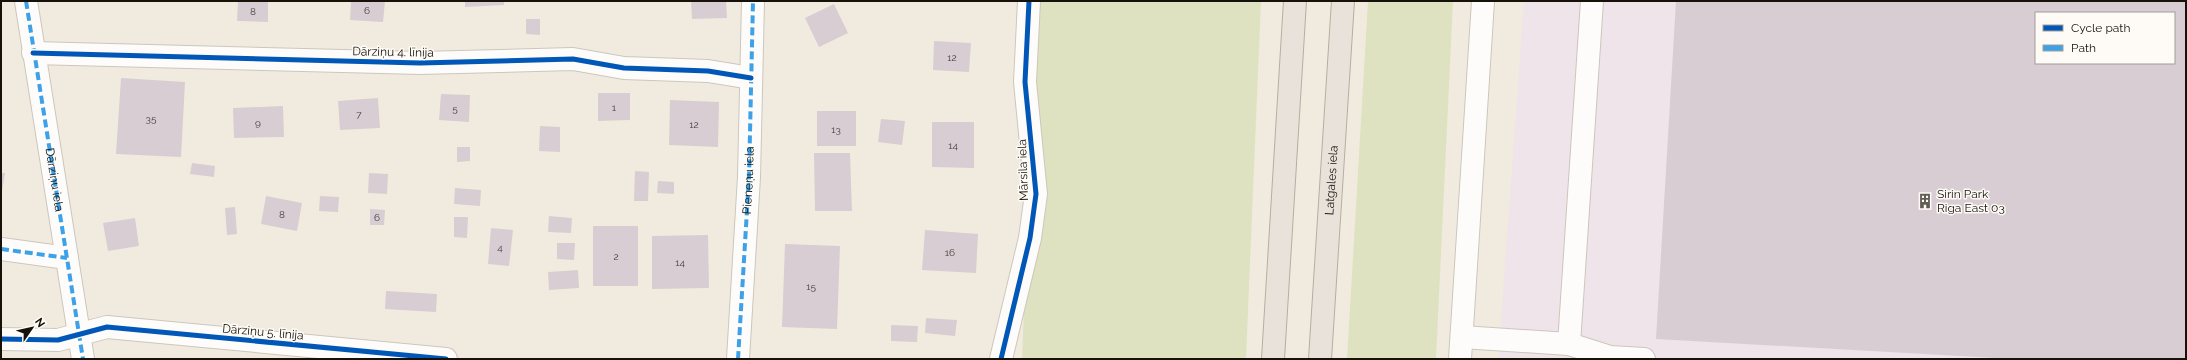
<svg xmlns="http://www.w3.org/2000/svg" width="2187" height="360" font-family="Raleway,sans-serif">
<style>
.commercial{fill:#efe4e9;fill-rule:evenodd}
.green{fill:#dfe2c0}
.building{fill:#d8cdd2;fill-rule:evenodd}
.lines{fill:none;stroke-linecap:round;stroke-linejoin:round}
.minor-casing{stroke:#cbc7bd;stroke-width:24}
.highway-casing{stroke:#b7ada0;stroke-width:24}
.minor{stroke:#fdfcfa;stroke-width:22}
.highway{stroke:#e9e2da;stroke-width:22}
.quiet{stroke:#3da1e9;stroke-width:4;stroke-dasharray:8 4;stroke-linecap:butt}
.cycleway-casing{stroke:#fefbf7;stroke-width:8}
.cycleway{stroke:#0057b8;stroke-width:5}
.labels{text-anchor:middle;stroke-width:3;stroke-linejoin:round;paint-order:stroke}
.number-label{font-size:10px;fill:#46413c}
.street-label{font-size:12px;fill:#16120a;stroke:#fefbf7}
.poi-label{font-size:12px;fill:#16120a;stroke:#fefbf7;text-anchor:start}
</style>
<rect width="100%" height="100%" fill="#f1ebdf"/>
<path class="commercial" d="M1524 1H2186V359H1498ZM2036 13H2174V63H2036Z"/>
<path class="green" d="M1036 1H1261L1246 359H1022Z
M1368 1H1453L1436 359H1347Z"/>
<path class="building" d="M238 1H268V22L237 21Z
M351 1H385L383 22 350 20Z
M465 1H504V5L465 7Z
M691 1H726L727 18 692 19Z
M1676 1H2186V359H2013L1656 339ZM2036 13H2174V63H2036Z
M834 4 848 33 819 47 805 18Z
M526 19H540V35L526 34Z
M934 41 971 43 969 72 933 70Z
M121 78 185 82 181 157 116 154Z
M598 93H630V120L598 121Z
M441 94 470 95 469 122 439 120Z
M378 98 380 128 340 130 338 101Z
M670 100 719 102 718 147 669 145Z
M283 106 284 137 234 138 233 108Z
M817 111H856V146H817Z
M881 119 905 121 902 145 878 142Z
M932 122H974V168L932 167Z
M540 126 560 127V152L539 151Z
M457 147H470V161L457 162Z
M814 153H850L852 211H815Z
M192 163 215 166 214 177 190 174Z
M635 171 649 172 648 201H634Z
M1 173H5L2 191H1Z
M369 173 388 174 387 194 368 193Z
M658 181 674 182V194L657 193Z
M455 188 481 190 480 206 454 204Z
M266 196 302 203 297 231 261 224Z
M320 196 339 197 338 212 319 211Z
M235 207 237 234 227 235 225 208Z
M370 209 385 210 384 225H370Z
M549 216 572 218 571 233 548 232Z
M454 217H468L467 238 454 237Z
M135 218 139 246 108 251 103 223Z
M593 226H638V286H593Z
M491 228 513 230 509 266 488 264Z
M925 230 978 234 976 273 922 270Z
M708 235 709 288 652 289V236Z
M557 243H575L574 260 557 259Z
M785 244 840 246 837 329 782 327Z
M578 270 579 288 549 290 548 272Z
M386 291 437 294 436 312 385 309Z
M926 318 957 320 955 336 925 333Z
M891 325 918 326 917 342 891 341Z"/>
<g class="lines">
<defs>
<g id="minor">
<path id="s1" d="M26 1 83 359"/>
<path d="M33 53 420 63 573 59 624 68 708 71 751 78"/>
<path d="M1 249 67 258"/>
<path d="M1462 337 1569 344 1610 357 1644 359"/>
<path d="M1 339 58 340 107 327 446 359"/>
<path d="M1569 344 1592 1"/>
<path id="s2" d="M738 359 749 177 753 1"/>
<path d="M1001 359 1030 238 1036 194 1025 82 1029 1"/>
<path d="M1460 359 1483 1"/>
</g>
<g id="highway">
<path d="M1273 359 1295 1"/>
<path id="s3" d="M1320 359 1343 1"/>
</g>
</defs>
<use href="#minor" class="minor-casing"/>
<use href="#highway" class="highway-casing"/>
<use href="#minor" class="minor"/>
<use href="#highway" class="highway"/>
<path class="quiet" d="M26 1 83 359
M1 249 67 258
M738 359 749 177 753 1"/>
<defs>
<path id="cycleway" d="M33 53 420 63 573 59 624 68 708 71 751 78
M1 339 58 340 107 327 446 359
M1001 359 1030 238 1036 194 1025 82 1029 1"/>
</defs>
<use href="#cycleway" class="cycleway-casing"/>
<use href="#cycleway" class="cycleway"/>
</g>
<defs>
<symbol id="building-bare" viewBox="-9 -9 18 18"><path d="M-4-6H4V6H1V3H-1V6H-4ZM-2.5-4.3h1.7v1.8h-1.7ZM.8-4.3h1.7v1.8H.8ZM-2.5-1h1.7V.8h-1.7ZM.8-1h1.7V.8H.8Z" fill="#635e55" stroke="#fefbf7" stroke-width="2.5" paint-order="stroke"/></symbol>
</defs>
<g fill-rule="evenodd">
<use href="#building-bare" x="1914" y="190" width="22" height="22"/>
</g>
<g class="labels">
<g class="number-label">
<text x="367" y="14">6</text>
<text x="253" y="15">8</text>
<text x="952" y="61">12</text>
<text x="614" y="111">1</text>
<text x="455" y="112">5</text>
<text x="359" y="118">7</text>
<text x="151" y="122">35</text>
<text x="258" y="126">9</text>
<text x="694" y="128">12</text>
<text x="836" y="133">13</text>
<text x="953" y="149">14</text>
<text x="282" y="218">8</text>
<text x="377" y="221">6</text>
<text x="500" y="251">4</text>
<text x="950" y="256">16</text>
<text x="616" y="260">2</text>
<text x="680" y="266">14</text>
<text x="811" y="290">15</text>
</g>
<g class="street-label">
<text transform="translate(393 52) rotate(1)" y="4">Dārziņu 4. līnija</text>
<text transform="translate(1023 170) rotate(-92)" y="4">Mārsila iela</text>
<text dy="4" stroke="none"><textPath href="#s1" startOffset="181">Dārziņu iela</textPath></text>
<text dy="4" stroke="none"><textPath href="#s2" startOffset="179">Pieneņu iela</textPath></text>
<text dy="4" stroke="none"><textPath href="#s3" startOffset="179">Latgales iela</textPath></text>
<text transform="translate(263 332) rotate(5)" y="4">Dārziņu 5. līnija</text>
</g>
<g class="poi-label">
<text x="1937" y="198">Sirin Park<tspan x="1937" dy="14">Riga East 03</tspan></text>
</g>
</g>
<rect width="2187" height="360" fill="none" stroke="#16120a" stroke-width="4"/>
<rect x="2035" y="12" width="140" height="52" fill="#fefbf7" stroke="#a19e98"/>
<rect x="2043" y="25" width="20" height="6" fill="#0057b8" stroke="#a19e98"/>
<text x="2071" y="32" font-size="12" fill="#16120a">Cycle path</text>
<rect x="2043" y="45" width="20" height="6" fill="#3da1e9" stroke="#a19e98"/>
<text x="2071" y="52" font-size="12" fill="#16120a">Path</text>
<g transform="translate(32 328) rotate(56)" stroke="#fefbf7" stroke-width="3" paint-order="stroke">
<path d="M0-3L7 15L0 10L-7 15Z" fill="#16120a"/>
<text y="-6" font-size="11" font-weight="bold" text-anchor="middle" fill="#16120a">N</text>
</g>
</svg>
